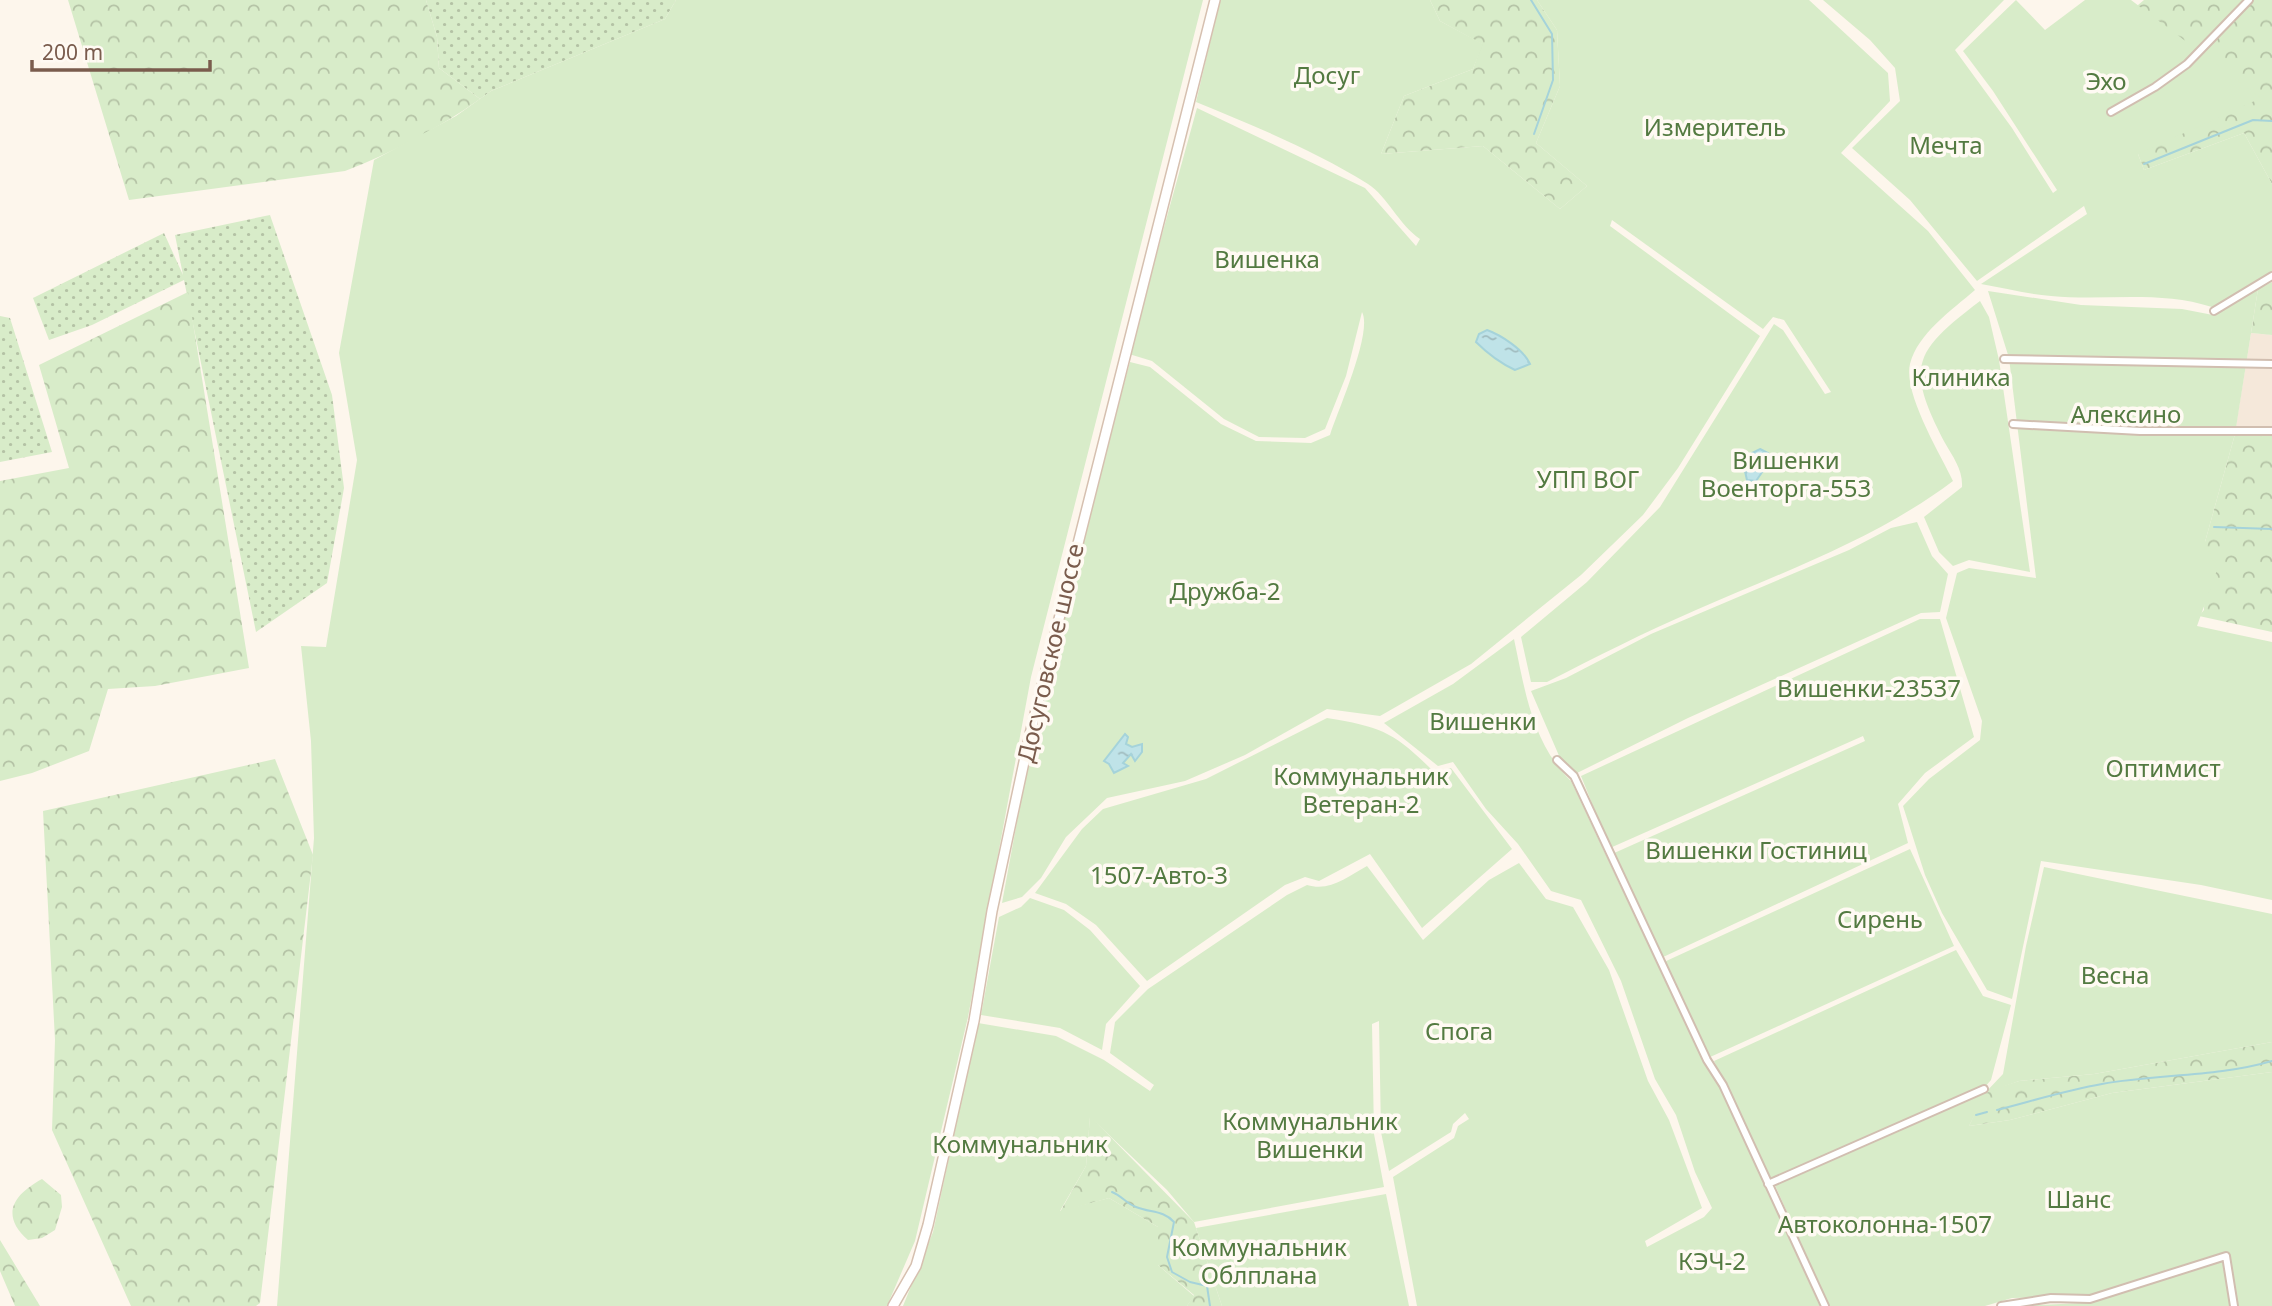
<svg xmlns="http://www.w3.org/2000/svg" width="2272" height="1306" font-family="'Noto Sans',sans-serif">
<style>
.residential{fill:#f5e8da}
.grass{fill:url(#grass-dots)}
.forest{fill:url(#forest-crowns)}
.garden{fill:#d8ecc9}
.water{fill:url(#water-ripples);stroke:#a5d3da;stroke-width:2}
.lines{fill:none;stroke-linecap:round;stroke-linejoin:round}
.stream{stroke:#a5d3da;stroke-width:2}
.street-casing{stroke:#d1beb0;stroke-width:10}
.secondary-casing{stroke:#d6c0b0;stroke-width:12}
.street{stroke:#fff;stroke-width:6}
.secondary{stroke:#fff;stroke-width:9}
.labels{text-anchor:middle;stroke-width:7;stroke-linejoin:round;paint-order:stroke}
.park-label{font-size:24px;fill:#537a41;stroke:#fffaf3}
.street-label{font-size:24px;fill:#7a5c4d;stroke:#fffaf3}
</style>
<defs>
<pattern id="grass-dots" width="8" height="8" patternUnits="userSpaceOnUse" patternTransform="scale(1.75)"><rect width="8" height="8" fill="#d8ecc9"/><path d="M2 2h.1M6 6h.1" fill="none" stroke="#b4c2a5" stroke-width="1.8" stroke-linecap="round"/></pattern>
<pattern id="forest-crowns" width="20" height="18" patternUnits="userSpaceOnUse" patternTransform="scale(1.75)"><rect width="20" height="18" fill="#d8ecc9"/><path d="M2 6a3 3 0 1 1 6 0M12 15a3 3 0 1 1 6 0" fill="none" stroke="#b4c2a5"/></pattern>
<pattern id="water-ripples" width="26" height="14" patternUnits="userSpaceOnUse" patternTransform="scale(1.75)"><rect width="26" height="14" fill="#bfe3e8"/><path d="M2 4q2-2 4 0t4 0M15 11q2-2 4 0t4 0" fill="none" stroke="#a0bbbe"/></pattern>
</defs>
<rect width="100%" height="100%" fill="#fdf6ec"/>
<path class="residential" d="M2251 333 2272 335V426H2236Z"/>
<path class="grass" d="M426 0H676L665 19 491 91 480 99 439 68 437 37Z
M270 215 332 395 344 488 327 583 256 632 184 280 92 325 49 340 33 298 164 233 183 275 175 235Z
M0 316 10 318 52 452 0 462Z"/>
<path class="forest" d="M68 0H426L437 37 439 68 480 99C439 128 392 153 345 171L129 200Z
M1430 0H1537L1557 30 1560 86 1536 143 1587 186 1560 209 1483 146 1381 154 1404 96 1473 69 1482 44 1440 21Z
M2144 0H2272V184L2244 133 2144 170 2138 154V5Z
M2272 282V335L2251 333 2258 289Z
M188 292 249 668 155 686 108 689 89 751 32 773 0 781V481L69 468 39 365Z
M2235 434 2272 435V632L2199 616 2204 610 2205 542Z
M275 759 313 855 260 1303 256 1306H131L52 1130 55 1040 43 811Z
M2272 1042V1072L2112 1093 2010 1120 1969 1126 1985 1092 2019 1081 2094 1074Z
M1090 1116 1194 1222 1222 1306H1187L1194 1295 1158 1265V1227L1109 1198 1060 1212 1086 1166Z
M42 1179 61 1195 62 1207 55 1230 42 1238 28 1240C0 1215 13 1195 42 1179Z
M0 1240 40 1306H15L0 1271Z"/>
<path class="garden" d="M676 0H1203L1031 677 968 1017 915 1241 887 1306H277L314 838 311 741 301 646 326 647 357 460 339 353 374 160 456 116 491 91 665 19Z
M1220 0H1430L1440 21 1483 44 1473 69 1404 96 1381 154 1483 146 1560 209 1587 186 1536 143 1560 86 1557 30 1537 0H1809L1888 73 1890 101 1841 153 1928 231 1975 290C1952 310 1918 333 1910 364 1903 393 1940 454 1953 481 1876 539 1783 572 1696 610 1645 632 1596 657 1547 682H1531L1521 637 1587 582 1660 507 1774 324 1783 330 1825 394 1831 392 1784 320 1773 317 1763 329 1612 220 1610 226 1760 336 1678 468 1643 515 1581 575 1471 664 1380 716 1327 709 1245 755 1185 781 1107 798 1066 837 1041 878 1022 897 1002 903 1040 697 1062 606 1130 362 1150 367 1221 424 1256 441 1311 443 1330 435C1338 410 1373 332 1362 312L1346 376 1325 429 1305 438 1259 437 1224 419 1152 361 1129 354 1197 108 1365 188 1416 246 1420 239C1399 225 1387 196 1368 184 1314 150 1254 126 1196 102Z
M1823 0H2004L1955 50 2012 128 2053 193 2057 190 1993 91 1963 51 2016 0 2045 30 2085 0H2131L2261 98 2138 154 2144 170 2244 133 2272 184V273L2212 307C2159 290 2105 301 2051 296 2027 294 2004 288 1981 284L2087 214 2084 206 1977 281 1910 200 1852 148 1900 101 1895 68 1870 40Z
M2258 289 2235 434 2205 542 2217 570 2197 626 2272 642V900L2201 885 2041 861 2012 999 1987 990 1942 913 1925 875 1903 806 1929 779 1980 740 1982 721 1946 618 1957 573 1969 568 2036 578 2009 358 1988 291 2081 305 2182 309 2213 315Z
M1980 301 1989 317 1999 360 2030 572 1969 560 1953 566 1939 552 1924 517 1962 487C1963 470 1953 457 1945 443 1905 366 1913 352 1980 301Z
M1917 522 1932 556 1948 574 1940 612 1921 613 1688 718 1575 774 1560 758 1531 691 1566 678 1651 634 1849 550 1891 528Z
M1920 619H1940L1974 737 1925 773 1898 804 1908 843 1661 958 1612 854 1865 741 1863 736 1610 848 1581 776Z
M1514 639C1525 691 1532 743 1571 781L1702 1059 1715 1076 1820 1306H1417L1393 1177 1454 1138 1458 1126 1469 1119 1465 1113 1453 1124 1451 1132 1389 1171 1381 1132 1379 1021 1372 1024 1374 1134 1384 1187 1194 1222 1167 1190 1090 1117 1086 1166 1060 1211 1109 1198 1158 1227V1265L1194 1296 1187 1306H903L933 1232 978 1023 1056 1036 1104 1060 1150 1091 1154 1085 1110 1053 1115 1022 1148 989 1287 895 1307 885C1330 892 1347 877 1367 866L1423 940 1489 880 1519 863 1546 899 1573 907 1609 970 1648 1081 1669 1120 1702 1208 1645 1241 1647 1247 1704 1217 1712 1208 1695 1172 1676 1115 1655 1079 1621 981 1581 900 1551 891 1518 844 1486 809 1453 762 1438 766 1384 723 1453 684Z
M1327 718C1383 727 1395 733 1435 773L1451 768 1512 849 1422 928 1370 854 1319 881 1305 877 1285 885 1147 981 1096 925 1066 904 1035 893 1082 829 1103 809 1206 779Z
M1910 849 1954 946 1708 1058 1664 962Z
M2044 867 2272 914V1042L2094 1074 2019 1081 1986 1093 1969 1126 2010 1120 2112 1093 2272 1072V1306H2236L2227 1253 2086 1296 2012 1298 1985 1306H1828L1775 1185 1985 1093 2003 1074 2026 946Z
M1030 898 1064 910 1090 930 1140 986 1106 1024 1102 1050 1060 1028 981 1015 999 917 1021 907Z
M1956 950 1983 996 2011 1005 1991 1080 1984 1088 1770 1181 1714 1061Z
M1386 1194 1409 1306H1222L1196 1228Z
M2222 1260 2231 1306H2012L2084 1303Z"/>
<path class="water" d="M1487 330C1501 335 1524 350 1530 364L1515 370C1500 363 1487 353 1476 342L1479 334Z
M1760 449 1768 453 1767 465 1756 481 1747 480 1744 467 1752 453Z
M1125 734 1128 737 1126 744 1132 747 1142 744V752L1135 761 1131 754 1123 763 1128 766 1114 773 1109 764 1104 761Z"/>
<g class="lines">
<path class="stream" d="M1531 0 1552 34 1553 80 1534 134
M2144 164 2253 120 2272 121
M2214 527 2272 529
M1997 1110C2032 1101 2067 1090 2102 1084 2158 1074 2218 1077 2272 1061
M1976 1115 1987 1112
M1112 1192C1122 1196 1127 1204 1136 1207 1151 1213 1163 1210 1174 1222L1167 1257 1172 1272 1190 1282 1207 1286 1210 1306"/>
<defs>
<path id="street" d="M2111 112 2155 87 2187 64 2249 0
M2214 311 2272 276
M2004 359 2272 364
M2013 424 2140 431H2272
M1557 760 1574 776 1707 1060 1723 1085 1825 1306
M1768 1184 1984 1089
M2001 1306 2051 1298 2090 1299 2226 1256 2234 1306"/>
<path id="secondary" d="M893 1306 916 1266 928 1225 974 1021 992 911 1030 734 1215 0"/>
</defs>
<use href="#street" class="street-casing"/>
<use href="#secondary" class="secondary-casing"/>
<use href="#street" class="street"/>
<use href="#secondary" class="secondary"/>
</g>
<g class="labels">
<g class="park-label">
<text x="1327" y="84">Досуг</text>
<text x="2106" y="90">Эхо</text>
<text x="1715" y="136">Измеритель</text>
<text x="1946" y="154">Мечта</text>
<text x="1267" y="268">Вишенка</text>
<text x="1961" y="386">Клиника</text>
<text x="2126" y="423">Алексино</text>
<text x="1786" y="469">Вишенки<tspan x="1786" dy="28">Военторга-553</tspan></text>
<text x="1588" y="488">УПП ВОГ</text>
<text x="1225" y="600">Дружба-2</text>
<text x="1869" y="697">Вишенки-23537</text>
<text x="1483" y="730">Вишенки</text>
<text x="2163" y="777">Оптимист</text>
<text x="1361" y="785">Коммунальник<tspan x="1361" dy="28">Ветеран-2</tspan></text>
<text x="1756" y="859">Вишенки Гостиниц</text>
<text x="1159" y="884">1507-Авто-3</text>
<text x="1880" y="928">Сирень</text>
<text x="2115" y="984">Весна</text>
<text x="1459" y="1040">Спога</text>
<text x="1310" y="1130">Коммунальник<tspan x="1310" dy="28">Вишенки</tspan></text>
<text x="1020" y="1153">Коммунальник</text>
<text x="2079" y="1208">Шанс</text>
<text x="1885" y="1233">Автоколонна-1507</text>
<text x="1259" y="1256">Коммунальник<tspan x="1259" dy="28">Облплана</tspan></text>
<text x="1712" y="1270">КЭЧ-2</text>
</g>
<g class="street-label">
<text transform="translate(1051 653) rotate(-77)" y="8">Досуговское шоссе</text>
</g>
</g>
<path d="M32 60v10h178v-10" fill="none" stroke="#7a5c4d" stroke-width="3.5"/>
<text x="42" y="60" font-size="21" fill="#7a5c4d" stroke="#fffaf3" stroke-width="5" paint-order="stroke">200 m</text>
</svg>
